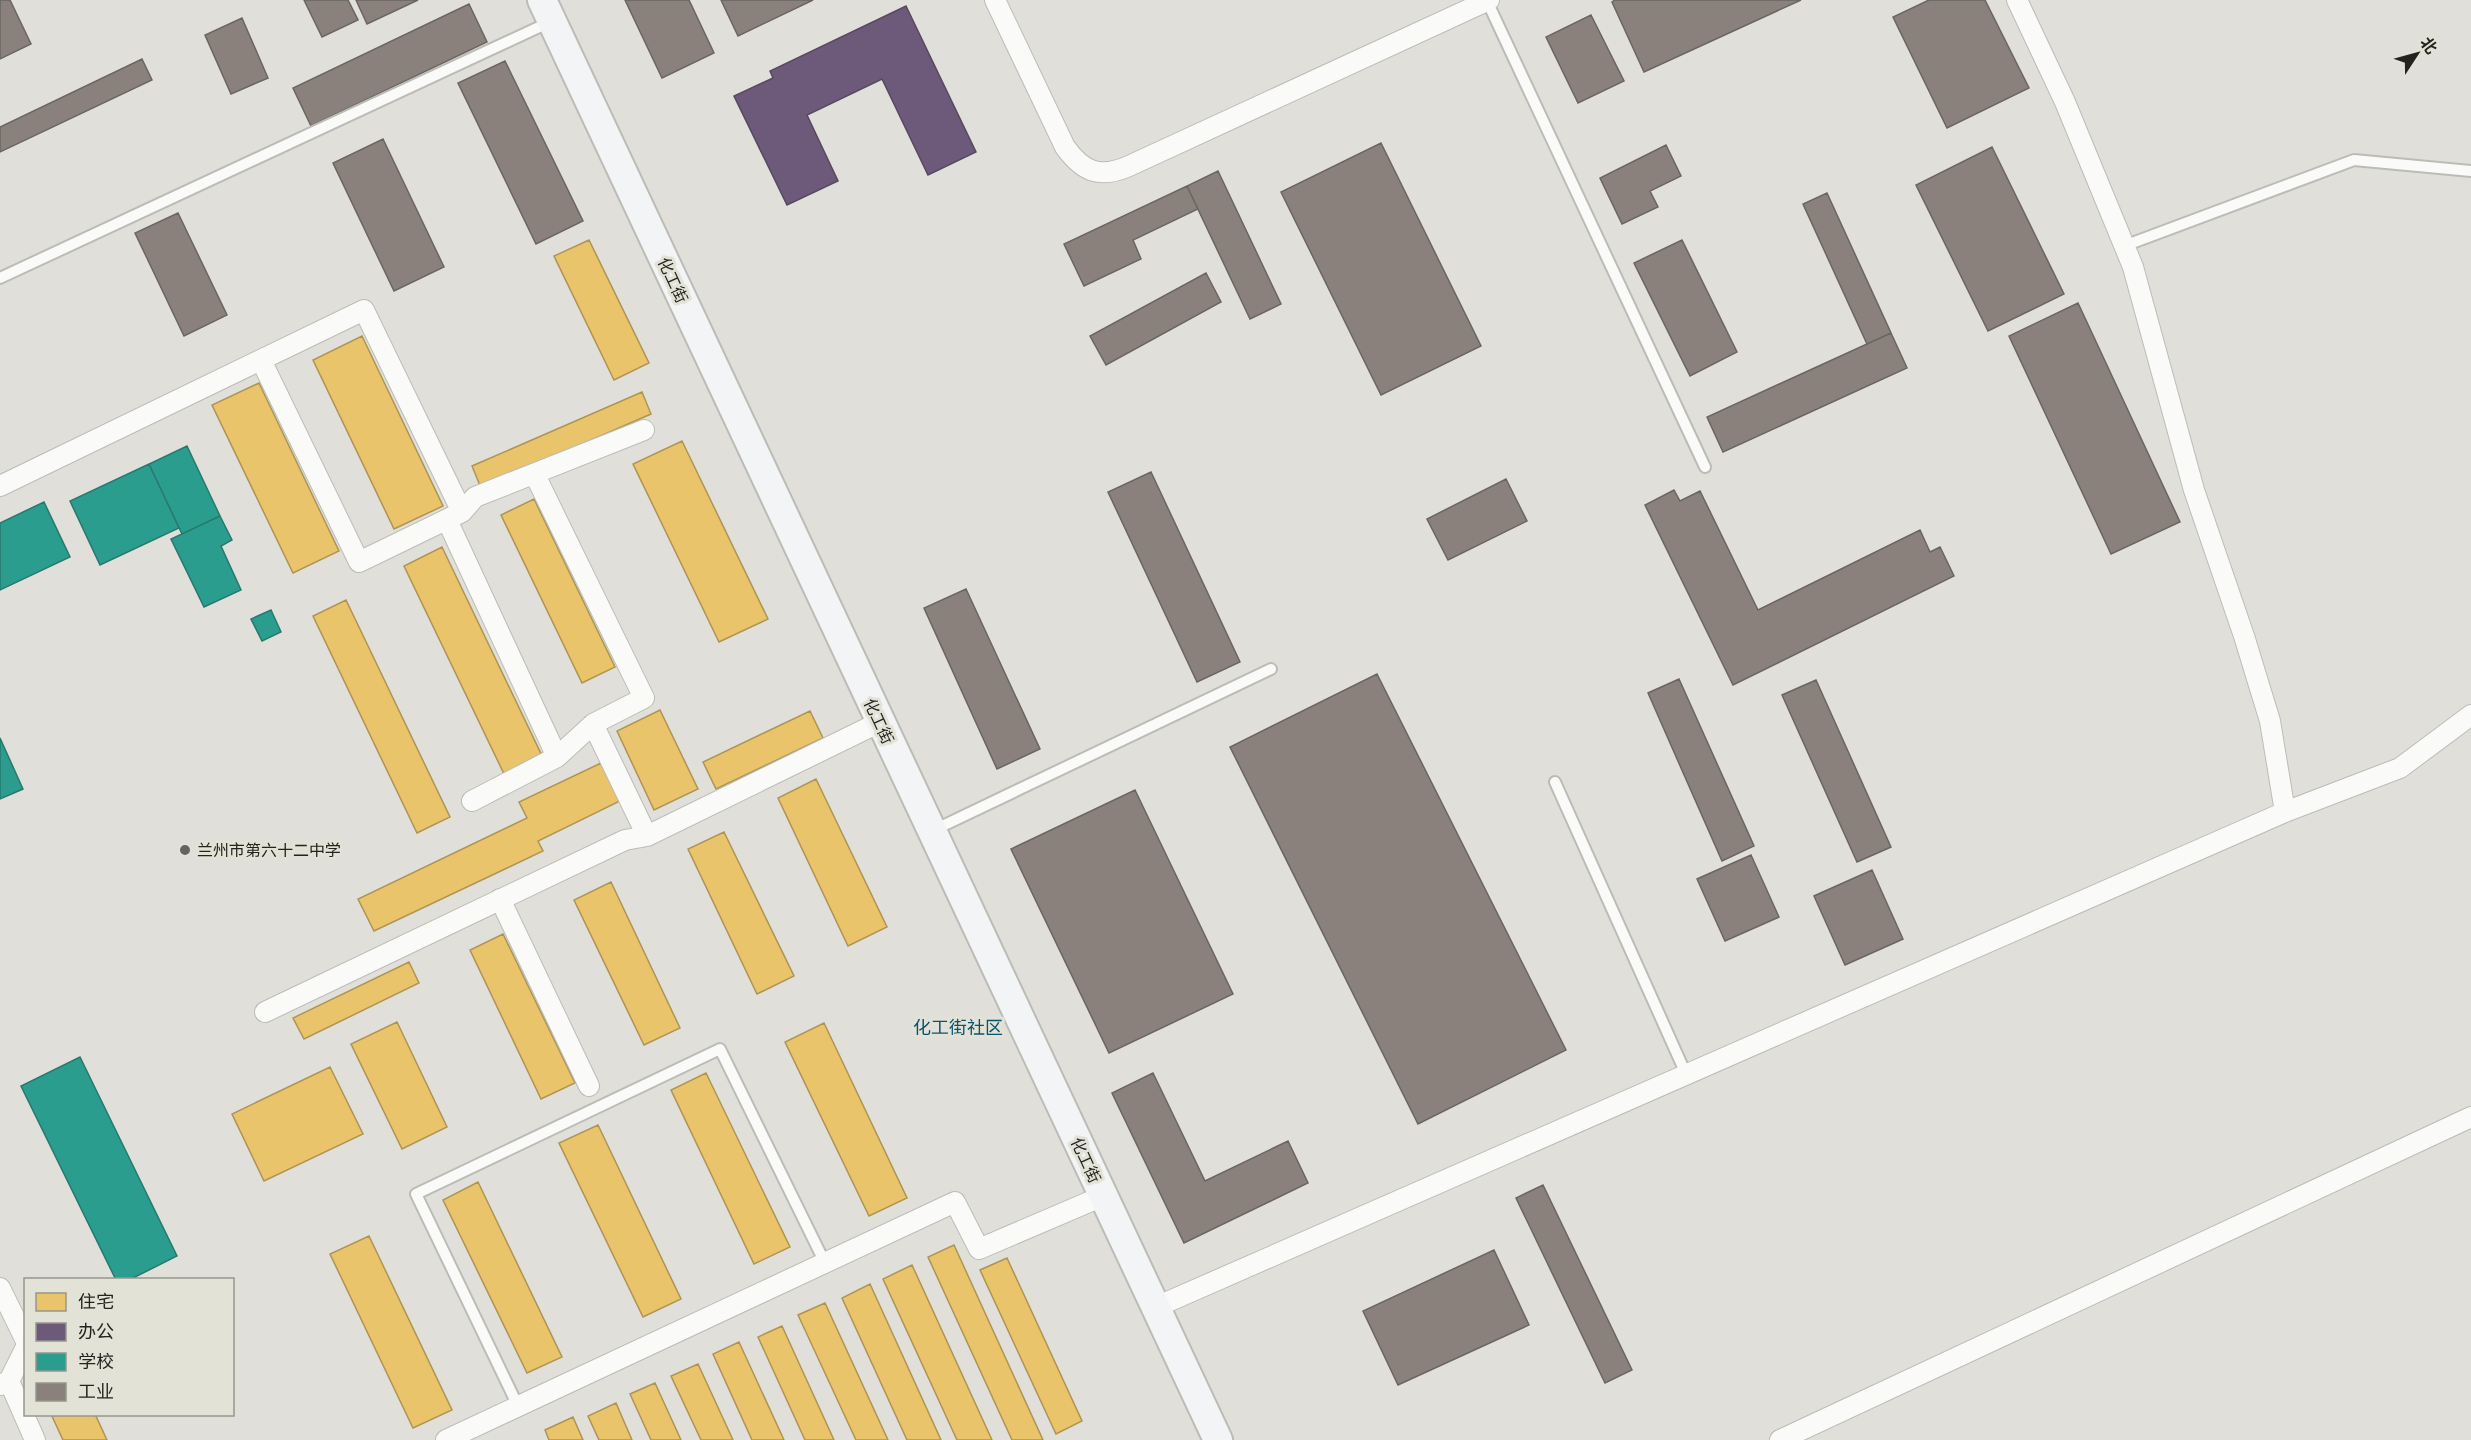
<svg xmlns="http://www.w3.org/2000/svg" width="2471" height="1440" font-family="'Varela Round','Noto Sans SC',sans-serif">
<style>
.homes{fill:#e9c46a;stroke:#ae9454;stroke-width:1.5}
.offices{fill:#6d597a;stroke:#57495f;stroke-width:1.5}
.schools{fill:#2a9d8f;stroke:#28786d;stroke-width:1.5}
.industry{fill:#8a817c;stroke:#6b6560;stroke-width:1.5}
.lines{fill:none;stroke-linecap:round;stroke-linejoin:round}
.lane-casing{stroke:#bcbcb7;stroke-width:14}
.street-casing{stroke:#bcbcb7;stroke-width:22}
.secondary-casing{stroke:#bcbcb7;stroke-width:32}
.lane{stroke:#fafaf9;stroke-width:10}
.street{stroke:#fafaf9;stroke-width:20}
.secondary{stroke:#f2f4f5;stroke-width:28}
.poi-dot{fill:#656560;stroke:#e3e2d6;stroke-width:2}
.labels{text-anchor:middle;stroke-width:6;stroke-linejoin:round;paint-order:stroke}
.street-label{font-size:16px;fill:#23231f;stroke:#e3e2d6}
.poi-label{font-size:16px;fill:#23231f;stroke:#e3e2d6;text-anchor:start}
.neighbourhood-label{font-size:18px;fill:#0a5370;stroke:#e3e2d6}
</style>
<rect width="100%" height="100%" fill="#e0dfd9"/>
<path class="homes" d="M589 240 649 363 614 380 554 256Z
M362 336 443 506 394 529 313 360Z
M259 383 339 551 293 573 212 405Z
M642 392 651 414 481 488 472 466Z
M682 441 768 619 719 642 633 464Z
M534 499 615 667 582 683 501 515Z
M442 547 544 760 506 778 404 566Z
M346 600 450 817 417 833 313 616Z
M660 710 698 789 654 810 617 731Z
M810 711 823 738 716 789 703 762Z
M601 763 620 801 538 841 543 851 374 931 358 899 527 818 519 802Z
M816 779 887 927 848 946 778 798Z
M724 832 794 976 757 994 688 849Z
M611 882 680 1028 644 1045 574 900Z
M503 934 575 1083 541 1099 470 950Z
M409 962 419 983 304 1039 293 1018Z
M397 1022 447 1127 402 1149 351 1044Z
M824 1023 907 1198 869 1216 785 1042Z
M330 1067 363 1134 264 1181 232 1114Z
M706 1073 790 1247 754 1264 671 1090Z
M598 1125 681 1299 643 1317 559 1143Z
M478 1182 562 1357 527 1373 443 1200Z
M369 1236 452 1410 413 1428 330 1254Z
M954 1245 1043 1440H1012L928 1257Z
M1007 1258 1082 1421 1056 1434 980 1270Z
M912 1265 992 1440H957L883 1279Z
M870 1284 941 1440H907L842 1298Z
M825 1303 888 1440H856L798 1315Z
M782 1326 834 1440H805L758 1337Z
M739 1342 784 1440H752L713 1354Z
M698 1364 733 1440H701L671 1376Z
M655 1383 681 1440H651L630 1394Z
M616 1403 632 1440H599L588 1416Z
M51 1414H95L107 1440H63Z
M573 1417 583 1440H549L545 1430Z"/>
<path class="offices" d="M906 6 976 152 928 175 882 79 807 115 838 181 787 205 734 96 773 78 770 71Z"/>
<path class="schools" d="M187 446 220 516 182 534 149 464Z
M149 464 179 528 100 565 70 501Z
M44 502 70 557 0 590V523Z
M220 516 232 540 221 546 241 590 204 607 171 539Z
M271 610 281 632 262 641 251 619Z
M0 738 23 789 0 799Z
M80 1057 177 1256 129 1280H116L21 1086Z"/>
<path class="industry" d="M0 0H10L31 44 0 59Z
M304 0H348L358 20 322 37Z
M356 0H418L367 24Z
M625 0H689L714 53 662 78Z
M721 0H813L738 36Z
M1615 0H1801L1644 72 1612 2Z
M1929 0H1985L2029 88 1947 128 1893 17Z
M469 4 487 42 311 126 293 88Z
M1591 15 1624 81 1578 103 1546 37Z
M242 18 268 78 231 94 205 35Z
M142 59 152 80 0 152V127Z
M505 61 583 221 536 244 458 83Z
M383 139 444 267 394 291 333 163Z
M1381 143 1481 346 1381 395 1281 192Z
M1666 145 1681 176 1650 191 1658 207 1622 224 1600 178Z
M1992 147 2064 294 1988 331 1916 185Z
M1218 171 1281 304 1250 319 1187 186Z
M1187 186 1198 209 1133 240 1141 259 1084 286 1064 244Z
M1827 193 1891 333 1867 344 1803 204Z
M178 213 227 315 184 336 135 233Z
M1682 240 1737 352 1690 376 1634 263Z
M1206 273 1221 302 1106 365 1090 336Z
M2078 303 2180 522 2111 554 2009 336Z
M1891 333 1907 368 1723 452 1707 417Z
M1151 472 1240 662 1197 682 1108 492Z
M1506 479 1527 521 1448 560 1427 519Z
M1674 490 1680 501 1700 491 1758 610 1920 530 1930 552 1940 547 1954 576 1733 685 1645 505Z
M966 589 1040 749 997 769 924 608Z
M1377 674 1566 1050 1418 1124 1230 747Z
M1679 679 1754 846 1722 861 1648 693Z
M1816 680 1891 847 1857 862 1782 695Z
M1135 790 1233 994 1109 1053 1011 849Z
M1751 855 1779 917 1725 941 1697 879Z
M1872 870 1903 939 1845 965 1814 896Z
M1153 1073 1205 1181 1288 1141 1308 1183 1184 1243 1112 1093Z
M1543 1185 1632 1370 1605 1383 1516 1198Z
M1494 1250 1529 1325 1398 1385 1363 1311Z"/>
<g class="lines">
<defs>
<path id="lane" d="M1487 1 1705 467
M2124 246 2354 160 2471 171
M0 278 552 21
M1555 782 1686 1074
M934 830 1271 669
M518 1406 416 1194 720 1049 825 1263"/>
<path id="street" d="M995 0 1065 147C1083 172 1100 179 1129 166L1489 0
M0 486 364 310 462 512 359 562 261 360
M462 512 475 497 644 430
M447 520 557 757
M593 724 647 836
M472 801 557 757 593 724 644 698 535 475
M2285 812 2400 768 2471 715
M500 899 589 1086
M265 1012 625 840 647 836 880 722
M0 1288 26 1341
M1156 1307 2285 812 2270 721 2244 636 2194 490 2133 267 2065 102 2017 0
M9 1381 35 1440
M0 1385 9 1381 26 1347
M446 1440 955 1202 979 1249 1103 1196
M1780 1440 2471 1117"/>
<path id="secondary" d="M542 0 1218 1440"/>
</defs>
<use href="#lane" class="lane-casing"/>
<use href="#street" class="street-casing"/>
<use href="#secondary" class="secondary-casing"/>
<use href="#lane" class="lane"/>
<use href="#street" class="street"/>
<use href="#secondary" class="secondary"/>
</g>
<circle class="poi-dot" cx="185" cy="850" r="6"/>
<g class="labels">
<g class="street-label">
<text transform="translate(673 280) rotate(65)" y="6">化工街</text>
<text transform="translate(879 721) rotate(65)" y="6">化工街</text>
<text transform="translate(1086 1160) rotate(65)" y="6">化工街</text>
</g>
<g class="poi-label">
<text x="197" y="856">兰州市第六十二中学</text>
</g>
<g class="neighbourhood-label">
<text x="958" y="1034">化工街社区</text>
</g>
</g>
<rect x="24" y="1278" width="210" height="138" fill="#e3e2d6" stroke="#96968d" stroke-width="1.5"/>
<rect x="36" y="1293" width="30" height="18" fill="#e9c46a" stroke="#96968d" stroke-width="1.5"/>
<text x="78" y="1308" font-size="18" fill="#23231f">住宅</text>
<rect x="36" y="1323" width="30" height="18" fill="#6d597a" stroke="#96968d" stroke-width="1.5"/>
<text x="78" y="1338" font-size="18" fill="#23231f">办公</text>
<rect x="36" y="1353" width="30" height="18" fill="#2a9d8f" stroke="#96968d" stroke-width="1.5"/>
<text x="78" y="1368" font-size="18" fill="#23231f">学校</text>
<rect x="36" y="1383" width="30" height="18" fill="#8a817c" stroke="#96968d" stroke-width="1.5"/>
<text x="78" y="1398" font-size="18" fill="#23231f">工业</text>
<g transform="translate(2417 54) rotate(54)" stroke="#e3e2d6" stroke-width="4.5" paint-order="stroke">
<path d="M0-4.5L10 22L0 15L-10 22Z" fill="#23231f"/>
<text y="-9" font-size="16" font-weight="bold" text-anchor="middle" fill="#23231f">北</text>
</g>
</svg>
